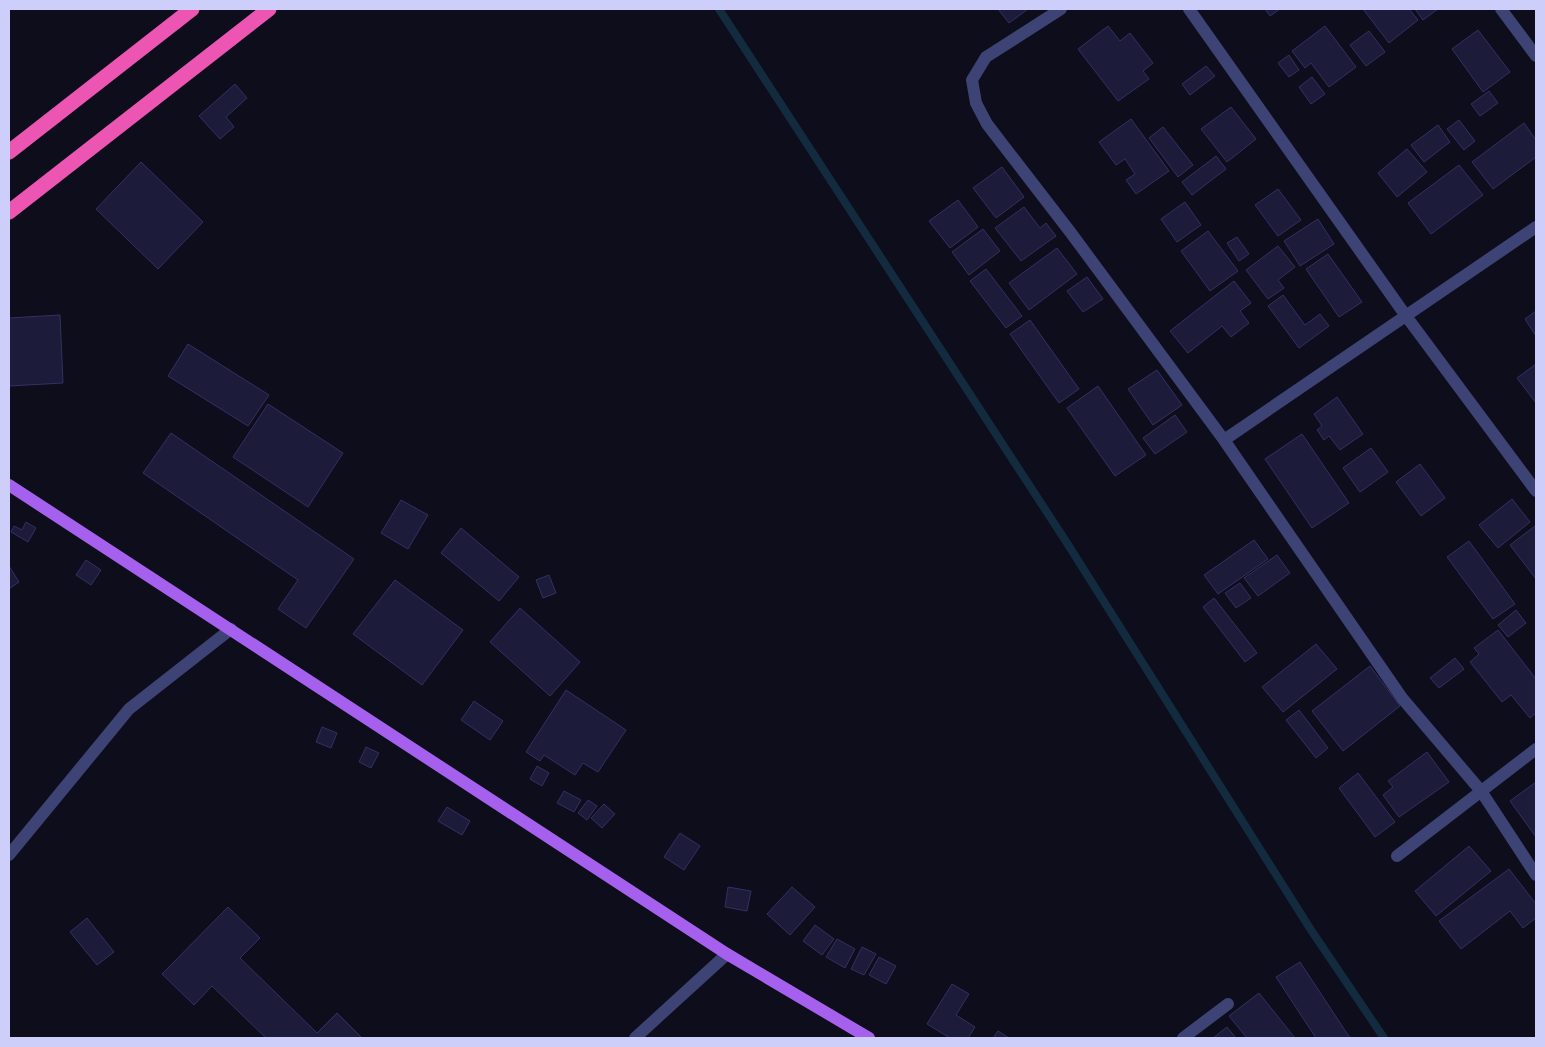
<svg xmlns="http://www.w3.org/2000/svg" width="1545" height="1047" font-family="'Roboto Condensed',sans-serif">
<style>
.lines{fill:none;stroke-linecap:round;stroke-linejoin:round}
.stream{stroke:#122b3f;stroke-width:8}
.building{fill:#1d1b3a;stroke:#333063}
.minor{stroke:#3d4375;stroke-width:12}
.major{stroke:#a561ed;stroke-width:12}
.highway{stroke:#ec56b2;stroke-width:15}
</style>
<rect width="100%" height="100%" fill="#0e0d1b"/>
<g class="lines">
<path class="stream" d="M719 9 1067 543 1311 930 1384 1038"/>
</g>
<path class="building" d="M998 9H1028L1009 23Z
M1265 9H1280L1270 16Z
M1363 9H1409L1418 20 1389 43Z
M1415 9H1438L1423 20Z
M1108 26 1120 41 1130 33 1153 63 1143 71 1149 79 1118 101 1078 49Z
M1325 26 1356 67 1329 87 1311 63 1305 68 1292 51Z
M1478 30 1510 72 1483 92 1452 49Z
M1369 31 1385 52 1366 66 1350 45Z
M1289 55 1299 70 1289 77 1278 63Z
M1206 66 1215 76 1190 95 1182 84Z
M1312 77 1325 94 1311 104 1299 87Z
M235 84 247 98 226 117 234 127 220 139 199 116Z
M1489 91 1498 103 1480 116 1471 104Z
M1231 107 1256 139 1227 162 1201 129Z
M1131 119 1169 171 1136 194 1126 180 1135 174 1125 159 1116 165 1099 142Z
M1459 120 1475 141 1464 150 1447 129Z
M1524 123 1536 140V157L1493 189 1472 162Z
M1438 125 1450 142 1424 162 1411 145Z
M1163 127 1193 165 1178 177 1149 138Z
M1407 149 1427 172 1397 197 1378 173Z
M1216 156 1226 169 1192 195 1182 182Z
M141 162 203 222 158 269 96 209Z
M1459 165 1483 195 1431 234 1408 203Z
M1002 167 1024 197 996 218 973 188Z
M1278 189 1301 220 1278 236 1255 205Z
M958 200 978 227 950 248 929 221Z
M1185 202 1201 225 1177 242 1161 219Z
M1024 207 1040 228 1046 223 1056 236 1021 261 995 228Z
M1318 219 1334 244 1300 266 1284 241Z
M983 229 1000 251 969 275 952 252Z
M1208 231 1238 271 1210 291 1181 251Z
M1237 237 1249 254 1239 261 1227 243Z
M1278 246 1295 267 1278 280 1284 288 1268 299 1246 270Z
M1057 248 1077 274 1029 310 1009 283Z
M1328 254 1362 302 1339 317 1306 269Z
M986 269 1022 316 1006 328 970 281Z
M1087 277 1103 299 1083 312 1067 291Z
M1234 281 1251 303 1240 311 1249 323 1231 337 1222 326 1188 353 1170 331Z
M1283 295 1305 325 1320 314 1329 326 1299 348 1268 306Z
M1536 311V336L1525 319Z
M60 315 63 383 9 386V318Z
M1030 320 1079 389 1059 403 1010 334Z
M188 344 269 395 248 426 168 376Z
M1536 364V403L1517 378Z
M1157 370 1182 405 1153 425 1128 389Z
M1098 386 1146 455 1115 476 1067 408Z
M1337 397 1363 434 1340 450 1329 436 1324 440 1317 430 1322 426 1314 414Z
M268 404 343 453 308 507 233 457Z
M1175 415 1187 432 1155 454 1143 438Z
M171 433 354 559 306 628 278 609 298 580 143 473Z
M1302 434 1349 503 1312 528 1265 459Z
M1371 448 1388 472 1360 492 1343 468Z
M1420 464 1445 498 1421 516 1396 482Z
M1512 499 1530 522 1498 548 1479 525Z
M401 500 428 515 408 549 381 533Z
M26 522 36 528 28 542 11 532 14 526 22 530Z
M1535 526 1536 527V579L1510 545Z
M461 528 519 577 499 601 441 553Z
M1254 540 1268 559 1218 594 1204 575Z
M1469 541 1515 604 1493 619 1447 557Z
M1277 555 1290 573 1258 596 1244 578Z
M86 560 101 570 91 585 76 575Z
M9 566 19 582 9 589Z
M549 575 556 593 543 598 536 580Z
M395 580 463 630 422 685 353 634Z
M1240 583 1251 598 1236 608 1225 593Z
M1214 598 1257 653 1245 662 1203 607Z
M520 608 580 662 550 696 490 642Z
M1516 610 1526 623 1508 637 1498 625Z
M1498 630 1536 679V713L1530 718 1511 695 1502 702 1470 662 1479 654 1474 648Z
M1316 644 1337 669 1283 712 1262 687Z
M1455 658 1464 669 1439 688 1430 678Z
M1370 666 1400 706 1343 751 1312 711Z
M566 690 626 730 598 772 583 763 575 775 544 755 540 761 526 752Z
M474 701 503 721 490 740 461 720Z
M1299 710 1328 748 1316 758 1286 720Z
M322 727 337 733 331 748 316 742Z
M366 747 379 753 371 768 359 762Z
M1427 752 1449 782 1399 817 1383 795 1393 787 1388 781Z
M537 766 549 773 542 786 530 779Z
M1358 773 1395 822 1375 837 1339 788Z
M1536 782V837L1510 801Z
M564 791 581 800 574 812 557 803Z
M588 800 597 806 587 820 578 813Z
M604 804 615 814 602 828 591 818Z
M447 807 470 821 462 835 438 821Z
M680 833 700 846 684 870 664 857Z
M1469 846 1491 871 1436 916 1415 891Z
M1509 869 1536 904V918L1523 928 1510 911 1461 949 1439 921Z
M728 887 751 891 747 911 725 907Z
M792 887 815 907 790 935 767 914Z
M228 907 260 938 240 958 317 1033 337 1013 362 1038H266L212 986 194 1005 162 974Z
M87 918 114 952 97 965 70 932Z
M815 925 834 939 822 955 803 941Z
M837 939 855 949 845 968 826 957Z
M862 947 876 954 864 975 851 969Z
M879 957 896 966 886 984 869 975Z
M1300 962 1350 1038H1316L1276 977Z
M952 984 969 994 956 1015 975 1027 968 1038H950L927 1024Z
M1259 993 1295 1038H1247L1229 1016Z
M1227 1027 1236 1038H1213Z
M998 1031 1009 1038H993Z"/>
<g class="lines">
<path class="minor" d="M1061 9 986 57 972 80 976 103 987 124 1071 233 1224 440 1402 698 1481 791 1536 875
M1189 9 1406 316 1536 491
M1501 9 1536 56
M1224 440 1536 227
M9 855 129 709 231 629
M1397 856 1536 749
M635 1038 727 954
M1183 1038 1228 1004"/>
<path class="major" d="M9 485 727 954 869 1038"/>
<path class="highway" d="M9 152 192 9
M9 212 269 9"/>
</g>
<rect width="1545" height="1047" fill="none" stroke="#cdcef9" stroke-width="20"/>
</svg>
